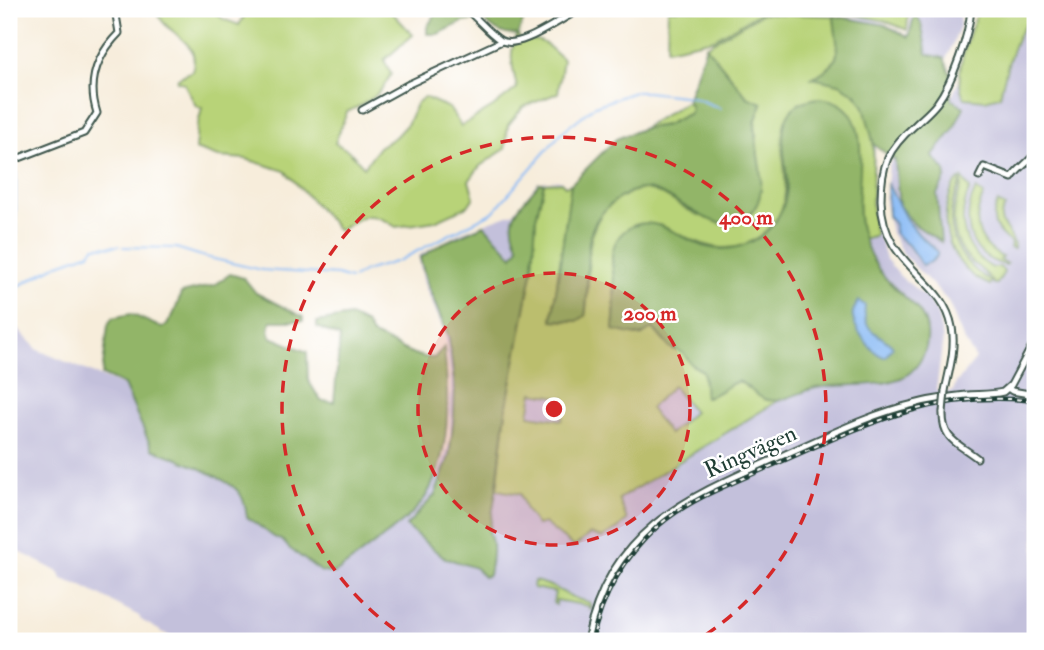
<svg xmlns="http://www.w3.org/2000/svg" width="1044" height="650" font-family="'IM FELL Double Pica',serif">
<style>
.industrial{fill:#c3c0db}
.green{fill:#b8d378;stroke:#6c8856;stroke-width:2;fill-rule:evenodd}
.forest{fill:#92b568;stroke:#58794e;stroke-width:2}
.water{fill:#88baf5;stroke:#547c94;stroke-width:2}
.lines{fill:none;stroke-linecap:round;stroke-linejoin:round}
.stream{stroke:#88baf5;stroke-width:2}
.minor-casing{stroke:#3f574d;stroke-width:9}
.minor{stroke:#fff;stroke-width:5}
.rail-casing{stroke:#1f3d34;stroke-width:4.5}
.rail{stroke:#fff;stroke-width:2;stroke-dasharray:5;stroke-linecap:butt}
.minor-bridge-casing{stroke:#3f574d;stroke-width:9;stroke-linecap:butt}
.minor-bridge{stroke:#fff;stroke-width:5}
.ring{fill:none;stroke:#d62828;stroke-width:3.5;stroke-dasharray:12 9}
.labels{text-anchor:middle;stroke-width:5;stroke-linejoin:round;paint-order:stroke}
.street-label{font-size:23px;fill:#1f3d34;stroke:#fff}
.centre{fill:#d62828;stroke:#fff;stroke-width:3.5}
.ring-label{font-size:21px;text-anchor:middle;font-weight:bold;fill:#d62828;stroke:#fff;stroke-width:5;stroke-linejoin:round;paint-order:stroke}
</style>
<rect width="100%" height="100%" fill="#fff"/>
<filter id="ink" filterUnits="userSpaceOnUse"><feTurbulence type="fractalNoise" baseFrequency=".0143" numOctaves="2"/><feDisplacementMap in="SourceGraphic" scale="14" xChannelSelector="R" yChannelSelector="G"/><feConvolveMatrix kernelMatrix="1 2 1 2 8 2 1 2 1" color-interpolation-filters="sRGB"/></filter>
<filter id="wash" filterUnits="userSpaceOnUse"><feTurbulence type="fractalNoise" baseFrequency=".00686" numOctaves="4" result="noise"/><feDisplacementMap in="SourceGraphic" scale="28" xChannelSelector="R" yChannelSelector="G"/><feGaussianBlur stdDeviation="1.57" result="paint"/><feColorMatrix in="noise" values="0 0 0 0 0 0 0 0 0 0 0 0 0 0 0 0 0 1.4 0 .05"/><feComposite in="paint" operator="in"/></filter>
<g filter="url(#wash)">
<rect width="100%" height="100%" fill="#f7eddb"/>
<path class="industrial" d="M915 9H959L960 27 944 64 883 145 875 146 873 217 886 259 901 277 928 299 937 313 943 339 936 391 948 392 953 391 956 383 976 359 963 338 948 301 904 255 891 233 885 202 889 167 893 156 949 103 959 81 962 67 1035 9V641H178L141 620 139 616 82 586 62 579 60 573 9 546V320L38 350 123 386 177 399 438 476 450 441 451 379 445 333 424 284 418 256 459 233 513 213 538 182 561 180 565 185 571 183 616 138 641 128 686 100 705 46 763 12 868 18 884 23 908 35 912 10Z"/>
<path class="green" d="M156 9H212L223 19 239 25 248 9H389L413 35 384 60 391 74C379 97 370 101 347 112L335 143 349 151 364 167 379 147 395 137 408 123 416 104 424 97 449 108 461 126 493 107 517 88C513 68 507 52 518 34L521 42C542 35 547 46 563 59L558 93 523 107 508 125 505 149 480 166 469 181 474 197 468 206 435 221 396 227C370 210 363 214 339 231L285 171 246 159 218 157 195 149 197 128 202 108 196 106 184 83 177 81 178 78 192 71C203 39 163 35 156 9Z
M668 9H909L907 30 885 21 848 13 763 11 714 39 667 49Z
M978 9H1035V24L1029 21C1015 31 1004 78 1000 96L985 100 965 98C950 77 971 31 978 9Z
M763 13 834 16C836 46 848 61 813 77 822 80 832 81 840 84 895 110 862 191 876 235L863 239C854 207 860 175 860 143L800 104C757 134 813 194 763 234 736 257 707 248 679 234 673 232 666 227 659 225 655 225 648 226 643 227 627 230 618 232 613 250 610 260 614 272 614 282 615 298 615 314 613 330L653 328 669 347 683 353 692 365 703 371 705 397C719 395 725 386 738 381 756 389 757 398 779 400L619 499 627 520 619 528 602 538 590 534 574 547 544 523 537 525 526 510 520 494 497 490 506 410 533 267 536 218 544 183 561 182 565 186 571 184 552 320 577 321 585 316C593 276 577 227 616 200 624 195 636 188 646 189 662 191 676 204 690 211 698 215 707 218 715 221L761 191 755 122 762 104 747 97 706 46ZM673 386 694 412 669 434 650 408ZM533 393 565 398 562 420 529 415Z
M687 101 691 107 690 113 666 125 642 129Z
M962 177 970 189C956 219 963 252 993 268L1000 267 1004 272 997 284H994C988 271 971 265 963 252 953 236 951 216 957 198 960 189 963 186 962 177Z
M960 179 961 182C940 220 953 260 991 281L990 285C956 272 938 233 949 198 951 190 953 184 960 179Z
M976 189 984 195C971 219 977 244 1002 257L1000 260 1007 264 1006 265C968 258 960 219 976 189Z
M998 202 1005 207C992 225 1015 231 1014 249L1010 248 1011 243C995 231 989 221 998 202Z
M534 581C556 584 569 600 589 602L592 609 589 610V606L556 600V605L553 603 555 592 533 588Z"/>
<path class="forest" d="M436 9H517L524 19 518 34C503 37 494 29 482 19L463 22 438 34H427V27L437 12Z
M915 12 921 23 927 54 944 58 951 75V99L964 107 953 130 932 156 945 170 946 177 937 194 941 242 914 224 899 206 895 160 874 145 864 107 856 94 839 84 812 78C848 61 836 48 834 16L885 25 909 37Z
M706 46 747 97 762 103C760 110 756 117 755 124 753 151 770 183 755 208 727 253 677 190 645 189 634 188 623 196 615 201 607 207 598 216 594 225 583 248 590 289 585 316L577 321 552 320 571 184 616 139 642 129 666 125 690 113 691 107 687 101Z
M819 98C884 103 850 188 861 229 866 249 874 266 888 281 905 300 930 310 927 340 926 356 915 372 901 378 877 388 842 383 816 388 801 391 779 405 764 399 755 395 747 385 738 381 725 386 719 395 705 397L703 371 692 365 683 353 669 347 653 328 641 336 613 330C615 314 615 298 614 282 614 271 610 260 613 250 615 241 620 234 627 229 654 211 681 240 707 247 728 252 750 246 766 232 779 219 787 202 787 184 786 151 768 103 819 98Z
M539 183H544L536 218 533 267 506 410 497 485 489 533C495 546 491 562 489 575L484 577 476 568 443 557 406 526 435 495 449 457 454 416 455 389 449 338 427 284 420 258 441 244 484 225 513 256 519 247C503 215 520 208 539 183Z
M230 274 244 278 256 293 303 317V321H271L269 329 271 337 307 352 308 380 321 401 334 402 340 337 317 327V322L350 316 366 324 372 335C393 342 412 358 434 358L444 347C449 396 452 452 426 496 415 515 387 534 370 547 358 556 347 566 334 573L322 572 289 548 283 541 274 537 247 517C246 509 244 497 238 491 225 477 172 456 152 449L124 385 102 375 108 325 112 318 131 314 162 328C173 322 177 305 181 293L215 285Z"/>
<path class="water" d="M887 183 906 219 919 235 937 251V256L931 262 922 265 908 245 897 236 894 232 895 224 888 216Z
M858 301 865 305C862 334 877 330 893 347L885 357C873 355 850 325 853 312 854 308 857 305 858 301Z"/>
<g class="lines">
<path class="stream" d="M9 116 15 157
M123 247 176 248 205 257 262 270 337 275 350 279
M353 278 365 271 398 261 493 212 563 131 595 106 634 92H647L692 97 720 108
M15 287 16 163
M9 309 15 303V288L59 264 90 253 94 247 119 246"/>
</g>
</g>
<g filter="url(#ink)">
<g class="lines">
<defs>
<path id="minor" d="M466 9C477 18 488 32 500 40 519 52 563 16 582 9
M362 110 409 84 502 41
M9 162 84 133 97 113C87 82 97 55 119 33L115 9
M979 177 984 167 1012 178C1018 168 1029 163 1035 153
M1008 388 1012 391 1035 395
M945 391C949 371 956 348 952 327 943 277 882 267 881 200 881 165 888 149 914 126 922 118 930 112 937 103 953 81 969 36 971 9
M943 412C942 440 958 443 977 458
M587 641C610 525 694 495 790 452 831 434 871 414 914 404 931 399 949 397 966 395 978 394 991 395 1003 392L1011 385 1035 340"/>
</defs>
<use href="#minor" class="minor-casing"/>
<use href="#minor" class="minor"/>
<defs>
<path id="rail" d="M592 641C602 597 623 558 657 527 689 499 731 484 769 467 861 427 932 389 1035 401"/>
</defs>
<use href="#rail" class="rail-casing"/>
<use href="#rail" class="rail"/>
<defs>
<path id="minor-bridge" d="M943 412 945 391"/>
</defs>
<use href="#minor-bridge" class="minor-bridge-casing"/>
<use href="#minor-bridge" class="minor-bridge"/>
</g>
</g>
<circle cx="554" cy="409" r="136" fill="#d62828" fill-opacity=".12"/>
<g class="ring">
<circle cx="554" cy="409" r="136"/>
<path d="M412 641A272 272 0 1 1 696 641"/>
</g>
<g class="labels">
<g class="street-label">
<text transform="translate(750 451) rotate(-24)" y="8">Ringvägen</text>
</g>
</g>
<circle cx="554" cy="409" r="10" class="centre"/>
<g class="ring-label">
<text x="746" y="224">400 m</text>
<text x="650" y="320">200 m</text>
</g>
<rect width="1044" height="650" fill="none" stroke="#fff" stroke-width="35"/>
</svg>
